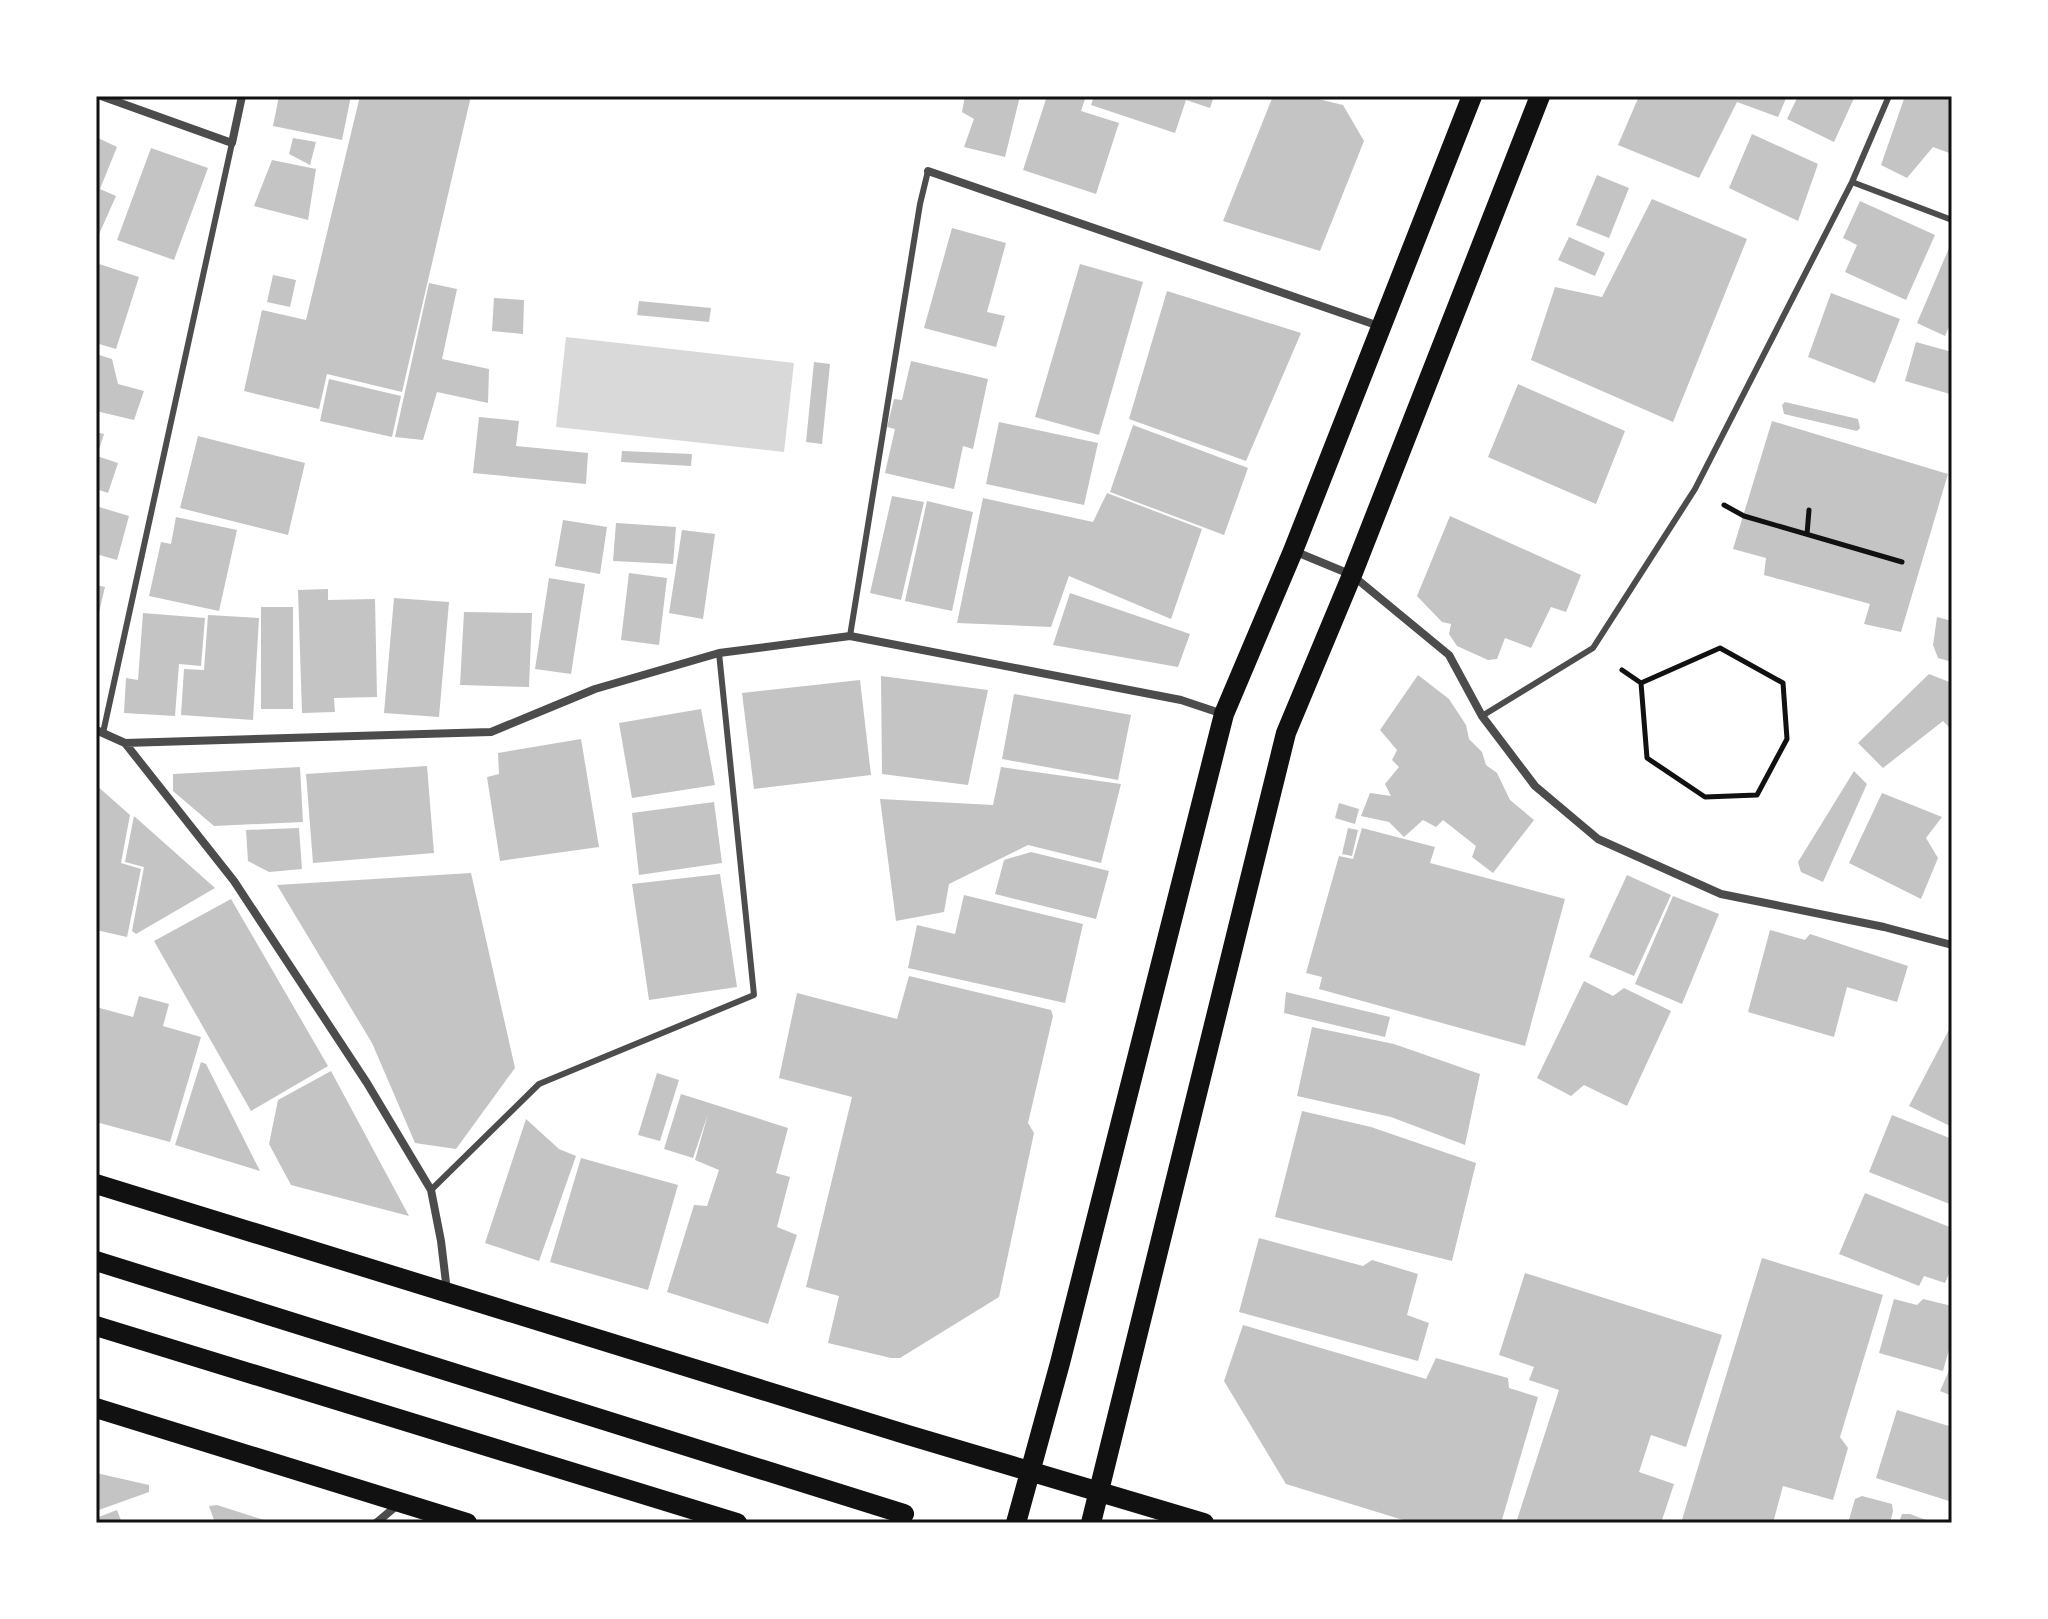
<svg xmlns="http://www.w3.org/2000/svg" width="2048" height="1619" font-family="Literata,serif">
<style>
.water{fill:#d9d9d9}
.building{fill:#c4c4c4}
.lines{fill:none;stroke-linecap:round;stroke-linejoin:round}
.path{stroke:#111;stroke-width:5}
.service{stroke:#4c4c4c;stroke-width:6}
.minor{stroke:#4c4c4c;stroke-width:8}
.primary{stroke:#111;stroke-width:20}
.neatline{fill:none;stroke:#111;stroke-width:3}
</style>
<rect width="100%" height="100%" fill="#fff"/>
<path class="water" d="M566 337 794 363 784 452 556 427Z"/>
<path class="building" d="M279 96H351L342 140 273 126Z
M360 96H471L402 392 327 374 319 409 244 391 262 310 306 320Z
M965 96H1020L1005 157 964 147 974 119 962 112Z
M1047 96H1086L1081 111 1119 123 1096 194 1023 170Z
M1094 96H1214L1210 108 1186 100 1175 133 1091 105Z
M1273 96H1306L1343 105 1364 141 1320 251 1223 221Z
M1639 96H1787L1778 117 1737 102 1699 178 1618 145Z
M1798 96H1855L1834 142 1787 119Z
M1905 96H1952V154L1933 147 1907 178 1881 165Z
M1752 134 1818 164 1798 221 1729 188Z
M96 137 117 147 100 189 116 196 96 241Z
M293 138 316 142 310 165 289 154Z
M151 148 208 168 174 260 117 240Z
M272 160 316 169 308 220 254 206Z
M1597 175 1629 188 1609 238 1576 225Z
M1652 199 1747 239 1673 422 1531 360 1555 287 1602 297Z
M1860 201 1935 235 1906 300 1845 272 1857 245 1843 238Z
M952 228 1006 243 987 312 1005 316 996 347 924 328Z
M1569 237 1605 253 1595 276 1558 260Z
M1952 241V320L1945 336 1917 323Z
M96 263 139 277 116 349 96 343Z
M1080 264 1143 282 1099 435 1035 417Z
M273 275 296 280 290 307 267 302Z
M429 283 457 289 442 359 489 369 488 403 437 392 423 440 395 437Z
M1167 291 1301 333 1246 461 1129 419Z
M1831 293 1900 319 1875 383 1808 357Z
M494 298 524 300 523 334 492 331Z
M639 301 711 308 709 322 637 315Z
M1916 342 1952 352 1950 394 1905 381Z
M96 354 112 359 118 384 144 391 134 420 96 411Z
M911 361 988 379 973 449 963 446 954 489 885 473 895 429 887 427 894 399 902 400Z
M814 362 830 364 822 444 806 442Z
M329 379 401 396 392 437 320 421Z
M1518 384 1625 431 1596 504 1488 457Z
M1785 402 1858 419 1860 428 1857 431 1784 414 1782 405Z
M479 417 519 421 516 446 588 453 586 484 473 473Z
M1772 421 1948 474 1901 632 1864 624 1870 604 1764 575 1766 558 1733 549Z
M999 422 1098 443 1084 505 986 484Z
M1133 425 1248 468 1224 535 1110 492Z
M96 432 104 434 97 456 118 463 108 493 96 489Z
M198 436 305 463 288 535 180 508Z
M622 451 692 454 691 466 621 462Z
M1107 493 1202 529 1171 619 1069 576 1051 627 957 623 983 498 1093 522Z
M892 496 924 502 901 600 870 593Z
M927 501 973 512 952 611 905 601Z
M96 506 129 516 117 560 96 554Z
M1450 516 1581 575 1566 612 1551 607 1531 648 1505 638 1497 659 1488 660 1457 646 1449 634 1451 624 1442 622 1417 596Z
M176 517 237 530 219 611 149 596 161 542 171 544Z
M563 520 607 527 600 574 555 566Z
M616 523 676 527 673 564 613 561Z
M682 530 715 534 703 619 669 613Z
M629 573 667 578 659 645 621 640Z
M549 578 585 584 571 674 535 669Z
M96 585 105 587 97 621H96Z
M328 589V600L375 599 377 697 334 698 335 712 302 713 298 590Z
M1070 593 1190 634 1178 667 1053 645Z
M394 598 449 602 439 717 384 713Z
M261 607H293V709H261Z
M464 612 532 613 529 687 460 685Z
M143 613 205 618 201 666 179 664 175 716 124 713 126 678 138 680Z
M208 615 259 618 253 720 181 715 184 669 204 670Z
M1937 617 1952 621V662L1938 658 1933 645Z
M1929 674 1952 683V730L1943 721 1883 768 1858 743Z
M1418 675 1449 699 1466 725 1469 739 1482 752 1486 765 1497 773 1510 800 1534 820 1493 873 1472 857 1476 846 1443 820 1436 827 1423 820 1404 837 1389 822 1361 816 1370 793 1391 796 1385 784 1399 767 1392 760 1397 750 1380 730Z
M881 676 988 690 968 785 882 774Z
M860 680 871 775 754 789 742 693Z
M1014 694 1131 715 1118 780 1002 759Z
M701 709 715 785 632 798 619 723Z
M581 739 599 847 500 861 487 777 499 774 498 753Z
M427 766 434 853 313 863 306 774Z
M300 767 303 822 214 826 173 791V774Z
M1001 767 1121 784 1101 863 1028 845 949 884 944 912 896 921 880 799 993 805Z
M1854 771 1867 784 1823 882 1801 872 1798 862Z
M96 785 130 815 121 863 141 869 127 937 96 930Z
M1882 793 1942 817 1926 838 1938 858 1921 899 1849 863Z
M714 802 722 863 639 875 632 813Z
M1339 803 1359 809 1355 824 1335 818Z
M134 816 215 888 136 934 132 931 144 867 125 862Z
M299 828 302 869 269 872 248 861 246 830Z
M1348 828 1358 830 1352 856 1342 854Z
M1362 828 1435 847 1430 863 1565 899 1525 1046 1319 989 1322 977 1306 973 1339 856 1353 859Z
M1031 852 1109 871 1096 919 995 894 1004 860Z
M471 873 515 1068 456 1149 415 1143 372 1043 277 885Z
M720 874 737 987 649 1000 632 884Z
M1627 875 1671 895 1634 976 1589 957Z
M964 895 1083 924 1065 1003 908 968 917 925 955 934Z
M1673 896 1719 914 1682 1004 1635 984Z
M231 899 328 1066 251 1111 154 941Z
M1770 930 1805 940 1810 934 1908 966 1897 1002 1847 987 1834 1037 1748 1012Z
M909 976 1051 1010 1053 1016 1028 1123 1034 1133 999 1297 900 1358H891L828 1343 839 1296 806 1287 852 1097 779 1078 797 993 897 1019Z
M1584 981 1613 996 1624 988 1671 1011 1627 1106 1584 1085 1571 1096 1537 1078Z
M1286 992 1390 1017 1385 1037 1284 1013Z
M139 996 169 1004 163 1026 201 1037 170 1142 96 1122V1007L133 1017Z
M1952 1024V1127L1909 1106Z
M1312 1027 1394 1044 1480 1074 1465 1145 1391 1117 1297 1096Z
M201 1062 206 1064 260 1171 175 1145Z
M331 1071 409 1216 291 1185 269 1144 278 1100Z
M657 1073 679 1080 660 1141 638 1135Z
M681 1094 788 1128 776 1173 790 1177 777 1227 797 1235 768 1324 667 1292 694 1205 707 1206 719 1170 695 1160 708 1114 693 1158 664 1149Z
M1302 1111 1371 1127 1476 1163 1452 1261 1275 1217Z
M1892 1115 1952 1139V1205L1869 1172Z
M526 1119 559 1149 576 1156 539 1261 485 1243Z
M581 1158 678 1185 648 1290 550 1262Z
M1865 1193 1952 1228V1267L1945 1283 1924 1276 1919 1286 1839 1254Z
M1259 1238 1363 1266 1372 1260 1418 1274 1407 1315 1429 1323 1418 1361 1239 1312Z
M1762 1258 1883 1295 1840 1437 1848 1448 1833 1500 1783 1486 1773 1523H1681Z
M1525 1273 1722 1335 1686 1447 1651 1435 1639 1472 1674 1484 1661 1523H1516L1559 1390 1529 1380 1534 1367 1499 1355Z
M1894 1299 1917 1305 1923 1299 1952 1306V1339L1943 1371 1879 1353Z
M1243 1325 1426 1379 1436 1358 1508 1378 1509 1388 1538 1397 1501 1523H1413L1286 1484 1224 1381Z
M1952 1364V1396L1940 1391Z
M1897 1410 1952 1427V1492L1949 1501 1876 1478Z
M96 1473 149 1485V1492L96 1511Z
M1862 1496 1892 1504 1893 1511 1890 1523H1848L1855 1499Z
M217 1505 270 1522V1523H215L209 1506Z
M117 1510 122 1523H96V1518Z
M1902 1514H1910L1934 1523H1899Z"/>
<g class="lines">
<path class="path" d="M1724 505 1744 516 1902 562
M1807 534 1809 510
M1622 670 1641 683 1720 648 1783 683 1787 739 1757 795 1705 797 1647 758 1641 683"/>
<path class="service" d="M1852 182 1952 220
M850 636 920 204 928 171
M1482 716 1593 648 1695 489 1852 182 1889 96
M103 733 232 143
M431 1190 539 1084 754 995 719 653"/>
<path class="minor" d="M101 96 232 143 242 96
M928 171 1379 326
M1294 551 1352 575 1449 655 1482 716 1535 786 1598 839 1721 894 1884 927 1952 945
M96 730 125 743 234 881 367 1083 431 1190 441 1241 447 1291
M125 743 491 732 595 689 719 653 850 636 1181 700 1223 714
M376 1523 400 1503"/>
<path class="primary" d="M96 1184 908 1435 1204 1523
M96 1261 904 1514
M96 1326 737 1523
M96 1408 467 1523
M1016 1523 1060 1363 1224 714 1293 551 1472 96
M1091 1523 1286 733 1352 575 1540 96"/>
</g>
<rect width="2048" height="1619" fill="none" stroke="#ffffff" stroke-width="196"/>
<rect x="98" y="98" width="1852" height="1423" class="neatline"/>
</svg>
